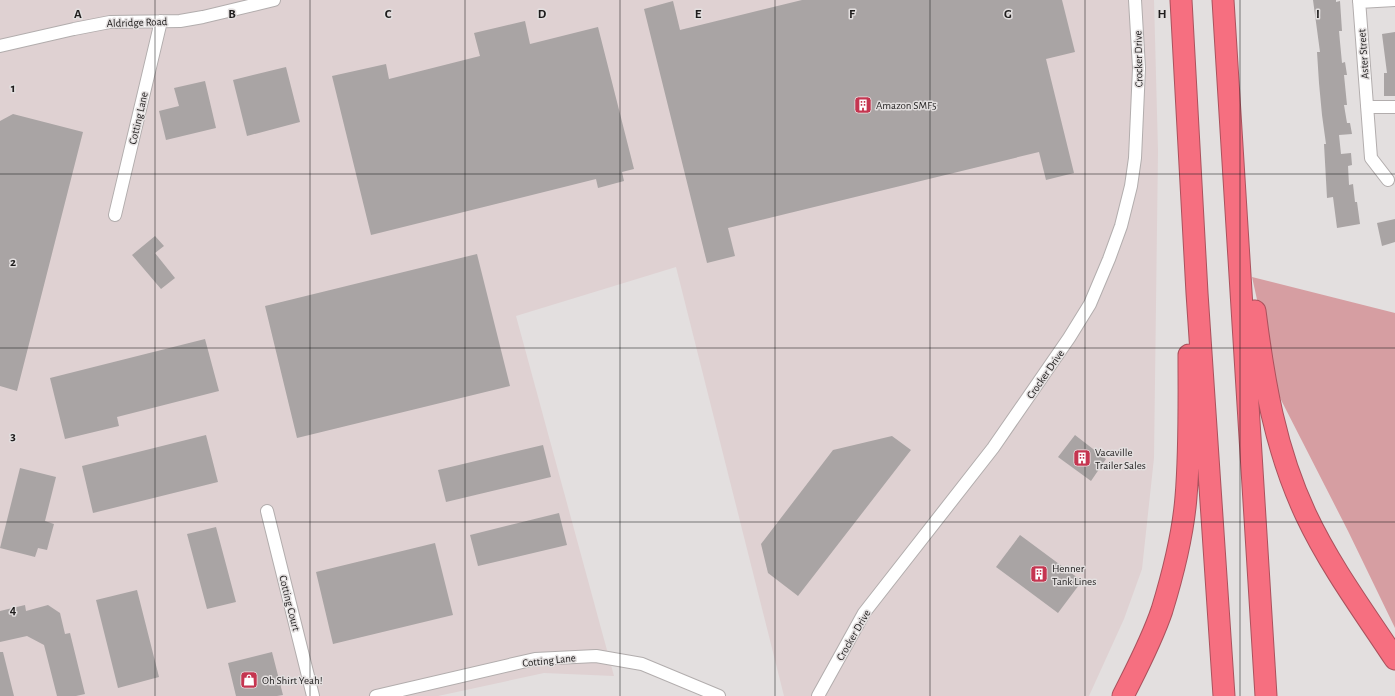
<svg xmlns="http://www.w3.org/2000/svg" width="1395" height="696" font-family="'Alegreya Sans',sans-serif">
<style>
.built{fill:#dfd1d2}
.green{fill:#d69ea2}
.building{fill:#a9a4a4}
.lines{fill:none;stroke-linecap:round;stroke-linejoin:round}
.minor-casing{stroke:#b2adad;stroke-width:14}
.motorway-casing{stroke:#ab525d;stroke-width:23}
.minor{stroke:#fff;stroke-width:12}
.motorway{stroke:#f66f80;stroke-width:21}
.grid{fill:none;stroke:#1f1d1d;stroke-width:1;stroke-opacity:0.55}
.labels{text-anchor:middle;stroke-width:3;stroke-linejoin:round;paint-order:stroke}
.street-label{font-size:11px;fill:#1f1d1d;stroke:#e3dfdf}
.poi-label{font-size:11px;fill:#1f1d1d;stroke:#e3dfdf;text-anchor:start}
.grid-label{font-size:13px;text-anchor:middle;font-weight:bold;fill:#1f1d1d;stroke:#e3dfdf;stroke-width:3;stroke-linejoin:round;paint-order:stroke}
</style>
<rect width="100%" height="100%" fill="#e3dfdf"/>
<path class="built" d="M0 0H1154L1158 151 1154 458 1142 569 1124 619 1089 696H784L676 267 516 316 614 676 544 673 438 696H0Z"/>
<path class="green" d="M1252 277 1395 313V628L1348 531 1278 394Z"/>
<path class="building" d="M802 0H1062L1075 52 1046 59 1074 173 1046 180 1039 152 728 228 735 256 707 263 644 9 673 1 680 30Z
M1313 0H1336V2L1340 1 1342 31H1339L1340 42 1342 63 1345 62 1347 75H1344L1347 105H1344L1347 123H1350L1352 134 1339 135 1341 154 1351 153 1352 165 1348 166 1349 185 1353 184 1355 202H1357L1360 224 1337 228 1333 197 1327 198 1324 144H1326L1322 115 1319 83 1317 52H1320Z
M525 21 530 44 598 27 634 169 622 172 624 181 598 188 596 179 371 235 332 76 386 64 389 79 480 56 474 33Z
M1395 32V96H1384V73H1387L1382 34Z
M286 67 300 122 247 136 233 80Z
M205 81 216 128 166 140 159 111 179 106 174 88Z
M13 114 83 132 17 391 0 386V121Z
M1395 219V242L1382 246 1377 223Z
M155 236 164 246 155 253 175 278 161 289 132 255Z
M477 254 510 386 297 438 265 306Z
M205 339 219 391 117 417 119 426 65 439 50 378Z
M206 435 218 482 93 513 82 466Z
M1075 435 1106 459 1091 481 1058 457Z
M892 436 911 450 798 596 768 573 761 544 833 450Z
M543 445 551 477 446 502 438 470Z
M20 468 56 477 45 521 54 524 47 550 38 548 35 557 0 548Z
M559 513 567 545 478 566 470 535Z
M216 527 236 602 207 609 187 534Z
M1020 535 1082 581 1058 613 996 567Z
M435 543 453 615 333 644 316 572Z
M137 590 159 677 118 688 96 600Z
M25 605 26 611 48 605 60 613 65 634 70 633 85 694 76 696H57L44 645 27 636 0 642V611Z
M0 652H3L14 696H0Z
M272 652 283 695 277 696H236L228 663Z"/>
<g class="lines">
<defs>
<path id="minor" d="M1359 0 1371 158 1388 180
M1359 2 1395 0
M0 46 74 29 110 22 180 21 203 17 274 0
M1367 107H1395
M115 215 161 21
M267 511 313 696
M376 696 535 659 596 656 642 664 719 696
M818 696 864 613 993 448 1069 338 1090 304 1109 259 1121 226 1131 186 1135 158 1139 68 1135 0"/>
<path id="motorway" d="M1181 0 1197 293 1224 696
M1223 0 1266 696
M1255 311C1264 382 1275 449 1306 515 1330 566 1364 612 1395 659
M1123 696C1137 668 1152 640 1162 610 1173 574 1183 535 1186 497 1190 450 1189 402 1189 355"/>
</defs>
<use href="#minor" class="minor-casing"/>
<use href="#motorway" class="motorway-casing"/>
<use href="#minor" class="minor"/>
<use href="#motorway" class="motorway"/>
</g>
<path class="grid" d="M155 0V696M310 0V696M465 0V696M620 0V696M775 0V696M930 0V696M1085 0V696M1240 0V696M0 174H1395M0 348H1395M0 522H1395"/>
<defs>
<symbol id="building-square" viewBox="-11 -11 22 22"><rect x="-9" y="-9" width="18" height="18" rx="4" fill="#c53550" stroke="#e3dfdf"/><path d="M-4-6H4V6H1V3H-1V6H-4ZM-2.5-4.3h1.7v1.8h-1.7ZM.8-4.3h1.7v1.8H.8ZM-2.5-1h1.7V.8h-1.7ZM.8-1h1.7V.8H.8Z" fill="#fff"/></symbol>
<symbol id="shop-square" viewBox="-11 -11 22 22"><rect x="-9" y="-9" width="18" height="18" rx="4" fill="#c53550" stroke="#e3dfdf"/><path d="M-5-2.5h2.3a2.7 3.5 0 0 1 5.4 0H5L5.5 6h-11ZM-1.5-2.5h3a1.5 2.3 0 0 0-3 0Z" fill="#fff"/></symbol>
</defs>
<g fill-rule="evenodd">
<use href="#building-square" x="853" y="95" width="20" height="20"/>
<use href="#building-square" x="1072" y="448" width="20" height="20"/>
<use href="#building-square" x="1029" y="564" width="20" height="20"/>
<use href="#shop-square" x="239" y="670" width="20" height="20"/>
</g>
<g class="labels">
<g class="street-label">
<text transform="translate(137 22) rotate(-2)" y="4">Aldridge Road</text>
<text transform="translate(1363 54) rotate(-94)" y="4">Aster Street</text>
<text transform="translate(1138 59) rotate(-91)" y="4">Crocker Drive</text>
<text transform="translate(138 118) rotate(-77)" y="4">Cotting Lane</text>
<text transform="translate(1045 374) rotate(-55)" y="4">Crocker Drive</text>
<text transform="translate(290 603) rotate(76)" y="4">Cotting Court</text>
<text transform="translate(853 635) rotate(-60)" y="4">Crocker Drive</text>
<text transform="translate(549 660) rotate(-6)" y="4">Cotting Lane</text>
</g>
<g class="poi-label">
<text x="876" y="109">Amazon SMF5</text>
<text x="1095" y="456">Vacaville<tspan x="1095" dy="13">Trailer Sales</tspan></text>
<text x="1052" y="572">Henner<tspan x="1052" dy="13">Tank Lines</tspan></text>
<text x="262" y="684">Oh Shirt Yeah!</text>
</g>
</g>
<g class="grid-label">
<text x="78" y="18">A</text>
<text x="232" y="18">B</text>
<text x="388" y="18">C</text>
<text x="542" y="18">D</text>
<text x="698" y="18">E</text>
<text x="852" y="18">F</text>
<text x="1008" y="18">G</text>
<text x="1162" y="18">H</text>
<text x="1318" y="18">I</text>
<text x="13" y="92">1</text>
<text x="13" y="266">2</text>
<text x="13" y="440">3</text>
<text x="13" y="614">4</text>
</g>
</svg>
